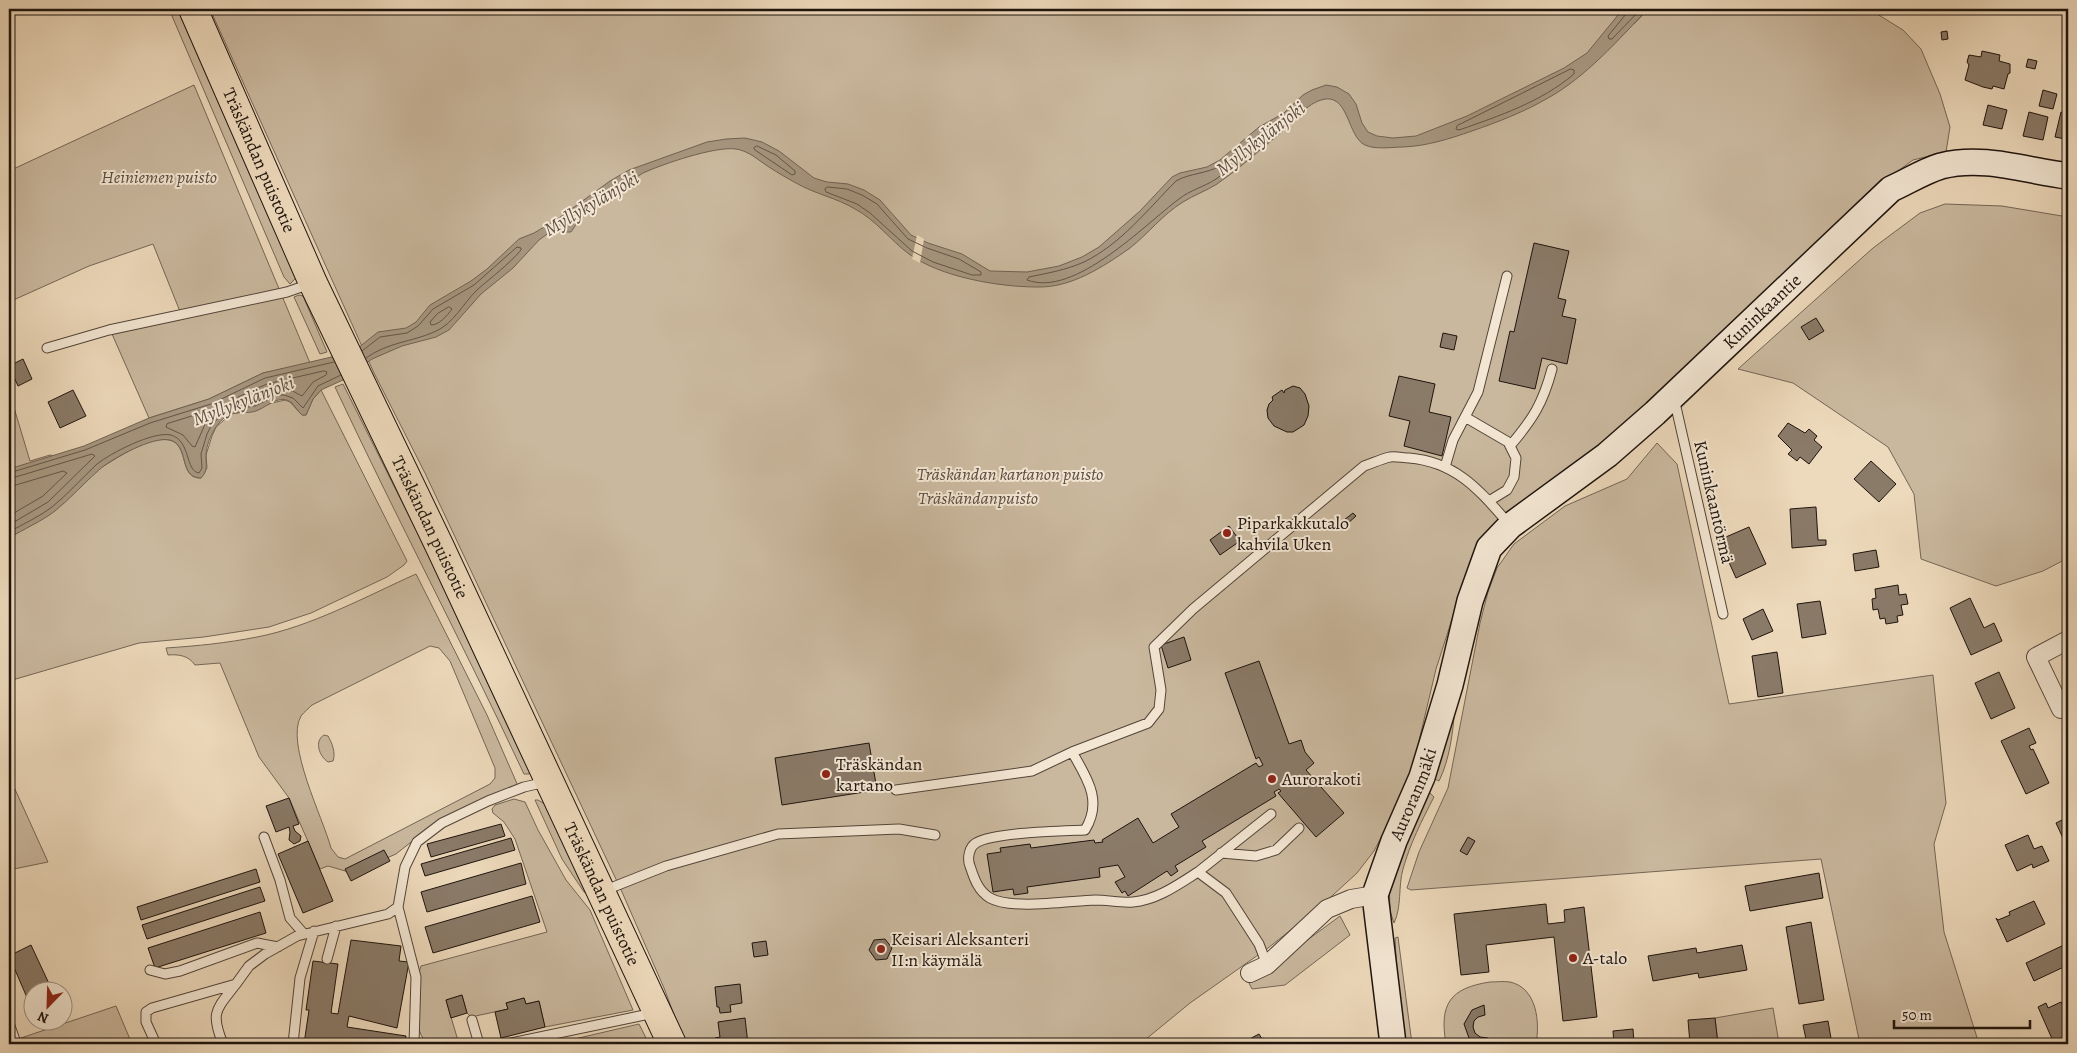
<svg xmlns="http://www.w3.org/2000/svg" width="2077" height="1053" font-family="Alegreya,serif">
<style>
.green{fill:#cab89e;stroke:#746656;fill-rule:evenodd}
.water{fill:#a79680;stroke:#706252}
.pier{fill:#edd9bb}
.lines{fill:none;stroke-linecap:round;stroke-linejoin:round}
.shore{stroke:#625547;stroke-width:1}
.building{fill:#8a7a68;stroke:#1e140e}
.service-casing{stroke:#524539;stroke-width:11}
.minor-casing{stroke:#524539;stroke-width:20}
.secondary-casing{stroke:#1e140e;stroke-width:28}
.primary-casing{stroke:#1e140e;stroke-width:30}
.service{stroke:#f3e6d3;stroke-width:9}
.minor{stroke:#f3e6d3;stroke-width:18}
.secondary{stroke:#f3e6d3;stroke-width:25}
.primary{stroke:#edd9bb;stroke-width:28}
.poi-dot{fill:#8f2418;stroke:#f3e6d3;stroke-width:2}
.labels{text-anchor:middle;stroke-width:4;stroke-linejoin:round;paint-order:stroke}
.street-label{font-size:18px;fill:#1e140e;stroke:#f3e6d3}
.park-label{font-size:18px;font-style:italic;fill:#5a4d40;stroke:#f3e6d3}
.poi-label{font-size:18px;fill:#1e140e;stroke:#f3e6d3;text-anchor:start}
.water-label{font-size:19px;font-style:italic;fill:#5c4e41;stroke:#f3e6d3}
</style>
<rect width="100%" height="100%" fill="#edd9bb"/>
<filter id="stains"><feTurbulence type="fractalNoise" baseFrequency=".004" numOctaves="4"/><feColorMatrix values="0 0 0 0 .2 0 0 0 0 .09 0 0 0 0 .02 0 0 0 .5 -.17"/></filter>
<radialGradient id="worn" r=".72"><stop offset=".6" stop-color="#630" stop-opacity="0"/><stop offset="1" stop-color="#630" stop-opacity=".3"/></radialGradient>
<path class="green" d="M169 9H183L291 261 296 278 290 284 284 277Z
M210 9H1623L1622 10 1634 24 1648 9H1869L1903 30 1921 49 1940 94 1950 127 1946 152 1913 160 1887 179 1625 424 1540 491 1478 545 1472 557 1436 669 1413 766 1402 797 1374 851 1357 873 1321 906 1268 948 1190 1003 1140 1044H685L664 988 622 892 425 473 374 373Z
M194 85 310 363 263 373 209 399 149 418 112 334 183 319 153 244 89 266 9 302V171Z
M1945 204 2002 206 2068 217V558L2043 571 1996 586 1921 559 1914 494 1888 447 1793 383 1738 369 1873 248 1920 213Z
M299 295 303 296 327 352 320 354 294 297Z
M343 384 418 534 531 768 529 774H524C463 644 396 517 335 387Z
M321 390 407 561 404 565 387 577 311 613 269 627 204 637 139 643 9 681V391L30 461 50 455 102 467C119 457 149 436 169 440 190 444 178 479 201 478L207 468 206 455 212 436 216 427 231 414 257 410 268 404 285 400 290 402 302 415H306L313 399Z
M1657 443 1677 464 1729 704 1933 675 1946 803 1934 844 1944 932 1979 1044H1860L1821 859 1411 890 1407 888 1419 852 1448 788 1480 623 1488 592 1497 568 1514 544 1565 506 1627 479Z
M416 574 487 715 518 786 435 823 396 854 352 873 328 866 320 869 289 798 259 757 220 663 195 665C189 656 179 654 168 655L166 648C197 646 227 643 257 637 310 627 367 596 416 574ZM430 646 439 648 450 661 495 768V778L490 784 345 859 338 857 331 848C323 818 285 743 301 716 304 712 309 708 312 705Z
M1455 707C1453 731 1450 759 1439 781L1431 777Z
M324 735 328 736C332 743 336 753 333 761L328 762C319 756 314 741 324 735Z
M9 776 48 862 9 870Z
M1430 793 1434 797C1422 820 1410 844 1403 869 1398 886 1402 907 1394 923L1390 911 1389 878 1424 796Z
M514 799 525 802 538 830 566 880 590 910 633 1010 545 1027 539 1001 526 1004 524 998 506 1003 508 1009 471 1017 467 1013 462 995 446 1000 459 1044H428C411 1029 421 1006 420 986 420 979 418 973 421 966L547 932 515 839 504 822 493 813 492 809 495 805Z
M535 800H538L550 807 588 894 584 892 562 859Z
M1340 916 1350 935 1285 985 1252 989 1249 983Z
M1398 937 1412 1044H1404L1398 995 1395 938Z
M1490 982C1496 982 1503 981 1510 982 1537 988 1540 1022 1536 1044H1446C1439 1004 1450 988 1490 982Z
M116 1006 132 1044H9V1042Z
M1773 1008 1779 1043 1718 1044 1715 1018Z
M639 1024 649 1044H553Z"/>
<path class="water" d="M1623 9H1648C1618 40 1586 77 1548 98 1524 112 1498 122 1472 131 1449 139 1427 146 1403 147 1392 147 1376 150 1365 145 1347 137 1349 91 1321 100 1304 105 1287 129 1272 140 1254 155 1236 171 1217 184 1206 191 1194 195 1183 202 1163 214 1148 234 1130 248 1103 267 1071 288 1037 287 999 287 940 277 909 254 890 240 876 220 855 209 837 198 815 194 796 183 787 178 778 173 769 167 758 160 749 151 736 149 715 146 663 164 643 173 632 179 623 188 611 194 602 199 591 202 584 210 578 217 577 225 571 232H550L539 240 513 268 481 294 449 330 436 337 402 346 372 359 343 380 321 390 313 399 306 415H302C298 411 295 407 292 403 280 393 267 407 256 411 248 414 237 411 230 414 216 421 206 442 206 456 206 465 208 471 201 478 178 478 190 445 170 440 153 436 113 458 100 469 85 482 71 498 55 511 42 521 24 529 9 538V469L84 446 149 418 209 399 263 373 353 352 378 332 406 328 416 322 430 305 471 281 487 269 519 239 534 233 559 218 610 181 629 170 707 142 726 139 745 138 762 142 779 151 814 178 827 182 848 184 864 190 880 200 911 235 928 243 962 254 990 271 1027 272 1059 266 1082 257 1099 247 1140 211 1172 177 1180 173 1207 167 1220 160 1259 127 1284 113 1303 95 1312 90 1326 85 1337 87 1349 94 1356 104 1362 123 1368 132 1377 136 1393 138 1416 136 1467 116 1564 68 1587 53Z"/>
<path class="pier" d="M917 235 924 239 920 263 912 259Z"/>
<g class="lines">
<path class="shore" d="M1627 9 1626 14 1608 36 1609 39H1612L1641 9
M1571 69 1574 70V74C1541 102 1499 116 1459 130L1456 129 1457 126Z
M1277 123 1280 125 1278 129C1258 146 1238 164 1216 179 1204 187 1190 190 1179 199 1145 224 1075 298 1027 280L1029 277C1048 273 1066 270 1084 262 1121 244 1148 209 1176 181 1190 173 1206 174 1220 166 1241 154 1253 135 1277 123Z
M757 146 776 155 795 171V174L792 175 755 150 754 148Z
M828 187 847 189 862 195 877 204 908 239 927 248 959 259 981 272V275H972L933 262 912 251 870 213 857 204 826 192 825 189Z
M449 307 452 309C447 316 439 325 431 325L430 322 437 314Z
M362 351 380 337 407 333 418 326 433 309 474 285 517 247 521 248V250C508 265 493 276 478 289 463 303 454 324 434 332 412 342 388 342 366 358
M324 371 327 372 326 375 313 382 302 396C297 394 293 390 287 389 270 385 256 401 239 402L237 400 238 397 267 384Z
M209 411 212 414 206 422 195 447 192 446 183 435 166 427 167 424Z
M9 473 85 450 150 423 211 404 265 378 334 362
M9 479 92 454 95 456 48 502 9 525
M9 487 63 471 67 473 43 496 9 516
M9 532C23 524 39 517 52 507 68 494 82 478 97 464 111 453 153 431 171 435 191 441 185 471 199 473L202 468 201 454 207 434 212 424 228 410 255 406 277 395H284L293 398 303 408 318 386 341 375"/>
</g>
<path class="building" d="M2061 9H2068V13L2063 14Z
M1947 31 1948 39 1942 40 1941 32Z
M1982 51 2000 55 1999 61 2010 64V73L2008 74 2004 89 1993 86 1992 89 1983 87 1965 80 1969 65 1967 62 1969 55 1981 57Z
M2028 59 2037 61 2035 69 2026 67Z
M2043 90 2057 94 2053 109 2039 106Z
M1988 105 2007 110 2002 129 1983 125Z
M2029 112 2048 117 2043 140 2023 136Z
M2061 112 2068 114V145L2064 144 2065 139 2055 137Z
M1534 243 1569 251 1558 298 1566 300 1562 316 1576 319 1567 364 1542 358 1535 389 1499 381 1510 331 1514 332Z
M1816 318 1824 331 1809 340 1801 327Z
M1443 333 1457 336 1454 350 1440 347Z
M23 359 32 379 18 386 9 366Z
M1399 376 1435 384 1429 412 1451 417 1442 456 1404 446 1410 421 1389 416Z
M1293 386 1300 388 1305 394 1309 406 1308 416 1304 425 1293 432H1287L1274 426 1268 418 1267 410 1269 404 1273 400 1272 397 1282 390 1284 393 1285 390Z
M73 390 86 416 60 428 48 402Z
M1788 423 1805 433 1809 429 1817 436 1814 440 1822 447 1809 464 1800 457 1797 461 1788 454 1792 450 1778 436Z
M1871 461 1896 484 1879 502 1854 479Z
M1816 507 1818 540H1826V545L1792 548 1790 509Z
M1353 513 1356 516 1347 524 1344 520Z
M1229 526 1240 541 1220 555 1210 540Z
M1749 527 1766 564 1736 578 1719 540Z
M1876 550 1879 567 1855 571 1853 554Z
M1898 585 1899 595 1906 594 1908 604 1901 605 1903 615 1897 616 1898 622 1886 624 1885 618 1880 619 1878 609 1873 610 1872 599 1876 598 1875 589Z
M1970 598 1984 628 1994 623 2002 641 1971 655 1950 608Z
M1820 601 1826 634 1802 638 1797 604Z
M1763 609 1773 631 1752 640 1743 619Z
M1184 637 1191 660 1168 668 1161 645Z
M1777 652 1783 693 1758 697 1752 656Z
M1259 661 1289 744 1301 740 1305 752 1314 763 1306 770 1344 813 1316 837 1278 793 1281 791 1279 789 1274 792 1276 796 1202 841 1206 847 1175 866 1178 871 1171 876 1167 871 1128 896 1125 891 1122 893 1115 882 1125 877 1118 865 1099 868 1100 877 1027 887 1028 893 1014 895 1013 889 993 892 987 854 1001 852 1000 848 1030 844 1031 848 1094 840 1095 843 1103 842 1102 840 1138 818 1153 843 1179 827 1171 814 1256 763 1259 767 1263 765 1259 757 1256 759 1225 673Z
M1999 672 2015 708 1991 719 1975 683Z
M2029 728 2036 743 2029 746 2031 750 2033 749 2049 783 2026 794 2001 741Z
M869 743 877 790 782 805 775 758Z
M289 798 299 824 293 826 295 831 301 836 300 841 294 844 289 840 290 832 289 827 276 832 266 806Z
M2068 817V849L2056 823Z
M501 824 505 836 431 857 427 844Z
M2028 835 2034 849 2042 846 2049 861 2033 868 2032 864 2017 871 2005 845Z
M1468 837 1475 841 1467 855 1460 851Z
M511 838 515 850 425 876 421 864Z
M308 841 333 901 303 913 278 854Z
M384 850 390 861 351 881 345 869Z
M521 863 526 884 427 912 421 892Z
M256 869 260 882 141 920 137 907Z
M1819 873 1823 898 1750 911 1745 886Z
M260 887 265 901 147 939 142 925Z
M532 896 540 922 433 953 425 927Z
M2034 901 2045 924 2007 942 1996 918 1998 920 2010 915 2009 912Z
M1546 904 1548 924 1565 922 1564 910 1584 907 1597 1017 1563 1021 1554 937 1486 945 1489 972 1461 975 1454 914Z
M260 912 266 933 155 968 148 948Z
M1811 922 1824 1000 1799 1004 1786 927Z
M885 939 892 948 887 959 876 960 869 950 874 940Z
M351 940 401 946 399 961 409 962 397 1028 349 1016 347 1027 406 1036 405 1044H304L309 1010H306L313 961 338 964 331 1013 338 1014Z
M766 941 768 955 754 957 752 943Z
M2068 943V965L2034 981 2026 963Z
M31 945 52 990H32V1009L9 956Z
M1742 945 1747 970 1699 978 1698 973 1653 981 1648 956 1696 948 1697 953Z
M740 984 742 1003 730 1005 731 1012 720 1013 719 1007H717L715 987Z
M462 995 467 1013 451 1018 446 1000Z
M524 998 526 1004 539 1001 545 1027 501 1038 495 1012 508 1009 506 1003Z
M2061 1002 2068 1017V1044H2064L2061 1038 2053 1041 2038 1007 2046 1003 2048 1008Z
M1484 1005 1485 1015 1478 1017 1474 1021 1473 1027 1475 1033 1480 1037 1488 1038V1044H1477L1469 1038 1464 1024 1472 1010Z
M745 1018 748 1044H716L715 1038 720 1037 718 1022Z
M1715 1018 1718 1044H1690L1688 1020Z
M1828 1021 1832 1044H1807L1803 1025Z
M1633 1029 1634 1044H1614L1613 1031Z
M1259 1034 1262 1039 1264 1038 1268 1044H1240Z"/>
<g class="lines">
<defs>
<path id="service" d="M47 348 109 330 287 292 310 284
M1672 401 1676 407 1723 614
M1465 417 1508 442 1516 458 1514 477 1507 490 1489 501
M1510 446C1533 419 1543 403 1552 369
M1445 467 1453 440 1478 392 1507 276
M1072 752C1087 778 1103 801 1085 830 1062 831 993 832 976 843 969 847 967 859 970 866 974 878 978 891 990 898 1011 910 1069 901 1095 900 1108 900 1121 903 1133 902 1157 900 1179 884 1198 872
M896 790 1032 771 1072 752 1148 723 1159 709 1161 690 1154 647 1193 609 1364 466C1373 463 1381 459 1390 457 1396 456 1403 458 1409 458 1457 462 1480 491 1509 524
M264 837 280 880 290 918 304 934
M1221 853 1256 856 1276 850 1299 828
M603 891 666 866 778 834 899 829 935 835
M327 959 336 926
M1267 965 1259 944 1226 893 1198 872 1271 814
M150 970 165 974 180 971 257 943 278 947
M472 1020 479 1044
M9 1023 15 1040
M156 1044 146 1022V1012L152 1008 236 984 249 966 265 954 297 936 388 914 398 907
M223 1044C210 1012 216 1010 236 984
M293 1044 300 978 314 931
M414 1044 416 977 398 907 405 867 417 842 442 823 488 801 524 787 546 782
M506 1044 654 1013"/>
<path id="minor" d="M2068 640 2036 657 2061 709 2068 707
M1250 973 1267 965 1327 909 1351 899 1375 895"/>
<g id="secondary">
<path id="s1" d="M1393 1044 1375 895 1394 841 1422 777 1450 685 1470 601 1489 548 1510 526 1607 455 1655 413 1891 189C1907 182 1924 171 1941 166 1984 155 2026 171 2068 176"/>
</g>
<g id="primary">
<path id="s2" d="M193 9 313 283 440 547 672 1044"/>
</g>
</defs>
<use href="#service" class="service-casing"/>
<use href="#minor" class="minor-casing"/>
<use href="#secondary" class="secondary-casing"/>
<use href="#primary" class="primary-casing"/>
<use href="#service" class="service"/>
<use href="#minor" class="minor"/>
<use href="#secondary" class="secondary"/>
<use href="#primary" class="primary"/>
</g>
<g class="poi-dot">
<circle cx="1227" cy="533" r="5"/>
<circle cx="826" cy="774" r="5"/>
<circle cx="1272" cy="779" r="5"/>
<circle cx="881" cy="949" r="5"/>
<circle cx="1573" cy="958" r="5"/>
</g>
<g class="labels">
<g class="street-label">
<text dy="6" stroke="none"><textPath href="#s2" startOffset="165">Träskändan puistotie</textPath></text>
<text dy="6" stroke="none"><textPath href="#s1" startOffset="878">Kuninkaantie</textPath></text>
<text transform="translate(1714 502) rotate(77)" y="6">Kuninkaantörmä</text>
<text dy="6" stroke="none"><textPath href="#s2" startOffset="570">Träskändan puistotie</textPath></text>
<text dy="6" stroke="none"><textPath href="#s1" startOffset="258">Auroranmäki</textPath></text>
<text dy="6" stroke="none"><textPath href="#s2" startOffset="975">Träskändan puistotie</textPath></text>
</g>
<g class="park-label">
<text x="159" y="183">Heiniemen puisto</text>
<text x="1010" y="480">Träskändan kartanon puisto</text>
<text x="978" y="504">Träskändanpuisto</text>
</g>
<g class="poi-label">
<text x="1237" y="529">Piparkakkutalo<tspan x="1237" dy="21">kahvila Uken</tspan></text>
<text x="836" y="770">Träskändan<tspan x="836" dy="21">kartano</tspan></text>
<text x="1282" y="785">Aurorakoti</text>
<text x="891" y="945">Keisari Aleksanteri<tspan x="891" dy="21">II:n käymälä</tspan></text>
<text x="1583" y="964">A-talo</text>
</g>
<g class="water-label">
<text transform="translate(1260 138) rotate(-38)" y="7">Myllykylänjoki</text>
<text transform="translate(591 203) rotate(-31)" y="7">Myllykylänjoki</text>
<text transform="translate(243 400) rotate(-21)" y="7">Myllykylänjoki</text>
</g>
</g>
<rect width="2077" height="1053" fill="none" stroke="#edd9bb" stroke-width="30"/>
<rect x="10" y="10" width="2057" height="1033" fill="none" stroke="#1e140e" stroke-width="2.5"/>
<rect x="15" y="15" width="2047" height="1023" fill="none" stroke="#1e140e"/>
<g transform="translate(48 1006) rotate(203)"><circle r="24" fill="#f3e6d3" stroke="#9e9284"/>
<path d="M0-4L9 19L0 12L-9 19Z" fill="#8f2418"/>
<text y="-8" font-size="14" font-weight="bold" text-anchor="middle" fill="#1e140e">N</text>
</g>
<path d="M1894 1020v8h136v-8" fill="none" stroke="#1e140e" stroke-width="2.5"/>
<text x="1902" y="1020" font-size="15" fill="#1e140e" stroke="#f3e6d3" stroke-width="4" paint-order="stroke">50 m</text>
<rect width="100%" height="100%" filter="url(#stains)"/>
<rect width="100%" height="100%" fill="url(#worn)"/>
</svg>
